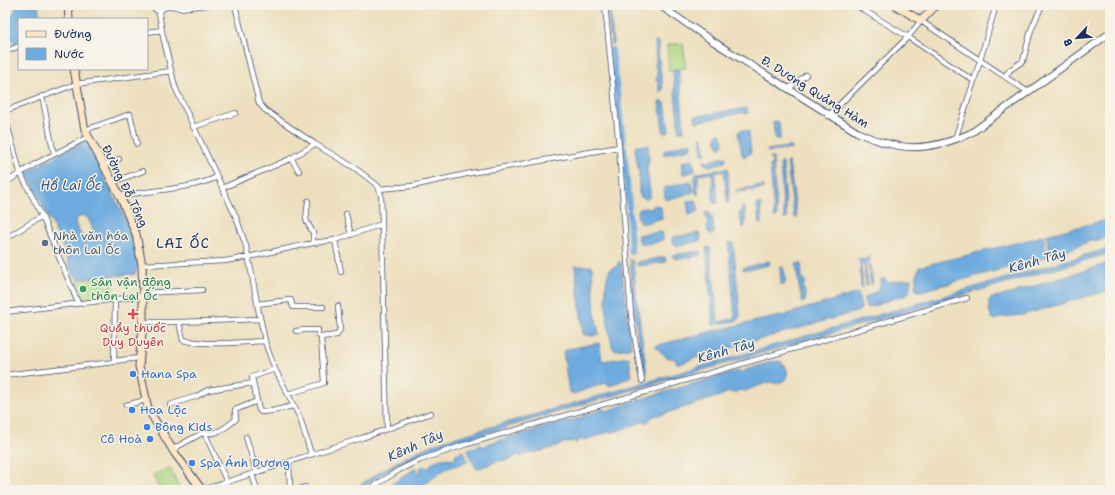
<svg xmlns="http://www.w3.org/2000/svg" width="1115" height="495" font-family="'Shantell Sans',sans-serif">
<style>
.green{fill:#acd681;stroke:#648270}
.water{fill:#6dabdf;stroke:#446d9e;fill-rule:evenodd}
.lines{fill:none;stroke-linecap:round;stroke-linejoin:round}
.canal{stroke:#6dabdf;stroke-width:6}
.minor-casing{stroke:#3a496c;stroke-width:6}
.tertiary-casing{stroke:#3a496c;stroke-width:8}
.secondary-casing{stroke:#3a496c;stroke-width:9}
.minor{stroke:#fff;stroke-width:4.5}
.tertiary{stroke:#fff;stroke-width:6}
.secondary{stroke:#fde5c5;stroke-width:7}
.service-dot{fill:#5c6f8a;stroke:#f7f3e8;stroke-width:1.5}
.leisure-dot{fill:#2e9e5b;stroke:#f7f3e8;stroke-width:1.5}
.health-dot{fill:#e0444e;stroke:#f7f3e8;stroke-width:1.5}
.shop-dot{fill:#3f7fe0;stroke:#f7f3e8;stroke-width:1.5}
.labels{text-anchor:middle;stroke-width:3;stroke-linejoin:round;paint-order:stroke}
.street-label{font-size:12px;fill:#1b2f5e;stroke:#f7f3e8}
.service-label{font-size:12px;fill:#4e5e75;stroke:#f7f3e8;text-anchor:start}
.leisure-label{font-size:12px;fill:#27864d;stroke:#f7f3e8;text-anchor:start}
.health-label{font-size:12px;fill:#be3a42;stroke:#f7f3e8}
.shop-label{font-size:12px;fill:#366cbe;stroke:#f7f3e8;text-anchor:start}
.water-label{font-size:13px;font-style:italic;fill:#345485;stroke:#f7f3e8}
.quarter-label{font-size:14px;letter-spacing:1px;fill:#1b2f5e;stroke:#f7f3e8}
</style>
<rect width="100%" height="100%" fill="#f7f3e8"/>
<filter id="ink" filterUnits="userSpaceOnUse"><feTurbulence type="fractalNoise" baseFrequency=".025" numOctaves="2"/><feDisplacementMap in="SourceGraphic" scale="8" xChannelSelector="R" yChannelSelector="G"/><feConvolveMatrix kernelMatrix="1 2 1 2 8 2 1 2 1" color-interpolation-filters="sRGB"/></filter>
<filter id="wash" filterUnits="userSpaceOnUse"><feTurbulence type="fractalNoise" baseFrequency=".012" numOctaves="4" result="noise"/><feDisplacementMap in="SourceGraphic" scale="16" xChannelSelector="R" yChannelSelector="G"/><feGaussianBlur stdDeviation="0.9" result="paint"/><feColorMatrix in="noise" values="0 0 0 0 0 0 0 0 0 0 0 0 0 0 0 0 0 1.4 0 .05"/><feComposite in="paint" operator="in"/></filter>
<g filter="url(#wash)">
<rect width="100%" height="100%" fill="#eddfbd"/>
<path class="green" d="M683 43 686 68 669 70 667 45Z
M111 277 113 297 79 300 78 279Z
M170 468 180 490H160L153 475Z"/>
<path class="water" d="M18 5H38L40 19H19V40L15 43 10 41 5 44V30L9 23 7 19 15 11 16 6Z
M607 5H610L613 44 612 45 611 44Z
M655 42H658L660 44 658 50 663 90 660 93 658 81H656L657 77V71L655 65 656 61Z
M679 70 684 131H679L673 71Z
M662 101 665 103 669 131 667 133H664L663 129 659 102Z
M746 108 748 111V113L745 114V112L696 122 695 120 696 118 694 117 697 116Z
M776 121H778C780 126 780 133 780 139H775L773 122Z
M742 130 749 132 751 153 744 157 742 154 738 132Z
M720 132 722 135 724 144 720 148 716 140 717 135Z
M702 136 706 154H702V146L700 137Z
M88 139 99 168 124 216 133 241 138 265 135 274 78 279 74 276 58 236 27 172ZM83 215 88 218 93 229 91 234 85 237 81 235 75 223 77 218Z
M691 142 692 146 690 149 664 155 663 152 668 149Z
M648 145 649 158 647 170 650 191V197L646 199 641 197 639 194V174L635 150 636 146Z
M788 147H791L792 149 768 152 767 151V150Z
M722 157H726L725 162 710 166 704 164V161C708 161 719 160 722 157Z
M691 158 693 159 695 171 686 174H683L682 162 690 160Z
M769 158H773V160L777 217 774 218V215L770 165 772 164V160Z
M787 162H789L797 218H796L794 217Z
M781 163H783L787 219H784L780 165Z
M728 168 729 202 728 204 727 203 724 171 715 173 718 203H714C712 197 713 181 712 173L698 175V195L696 194 694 179 697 173Z
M690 181 694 191 692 193 665 200 664 188Z
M763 186 764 187 762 189 736 192V191L739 189Z
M696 200 699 211 689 215 687 201Z
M757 204H761L762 223 759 224Z
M654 205 659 206 661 208 662 218 645 223H640C637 217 636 214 640 209L645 208 651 209Z
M743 207 745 208V226L743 228 742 226 739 213Z
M709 211 713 220 714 234H710C705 229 709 225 707 219 706 217 705 215 705 213Z
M1110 219V237L1099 240H1092L1066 251 1058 250 1057 252 1051 254 1050 253 1046 235Z
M659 232 663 233 662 237 664 238C660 243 647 244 641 244L637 238 638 235Z
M700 233 701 238 700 241 677 246 671 241 673 237Z
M1043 235 1047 257 921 291H917L915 286 919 267 1036 238Z
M728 242 733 243 740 314 739 320 713 325 706 248 709 247 710 249 718 322 735 318Z
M1110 248V253L584 404 422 453 381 474 359 490H353C384 468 408 454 443 441Z
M700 251 701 255 698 256 676 259 674 258 672 255Z
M870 256V257L869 260 873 282 872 284H871L868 262 865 261 868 286 867 287 866 286 864 263H861L863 288H861L860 262 857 259 858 258 864 260Z
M665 257 666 262 639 266 636 265 637 262Z
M630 259 633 261 637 302 647 374 644 375C636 337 633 298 630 259Z
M619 261 621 263 631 347 625 349 614 350C608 339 605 299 606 285 606 280 608 274 610 269L617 266Z
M769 261 770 263 769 265 747 270 742 269 743 268Z
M801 263 802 278 806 283 803 284 806 300 803 303 799 286 796 264Z
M1110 263V290L1022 315 1001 317 996 320 992 318 989 310V300C996 294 1007 297 1015 292Z
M575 266H592L595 313 599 334 593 336 584 335 583 333Z
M781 267H783C785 273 787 280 784 285H781L780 269Z
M884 278 888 282 911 279 909 293 905 296H900L871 307H866L864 298C873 293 881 291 881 280Z
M858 293 861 309 859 311 691 359 683 363H677L675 359 666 357 655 346 713 331 784 315 785 317 787 316V314Z
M599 343 602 360 604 361 629 357 632 376 610 386 606 383 573 394 569 392 563 352 568 349Z
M771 361 772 362 778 361 782 362V366L785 365C789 374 789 382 777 383 771 384 776 382 770 382 767 383 748 389 746 391L739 390 736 393 728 392 720 396 660 415C654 415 651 417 648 422H642L617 431 606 433 585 440H579L577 443 572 441 567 443 565 442C557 449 534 452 521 456L517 455 512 459 498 461 477 469 470 457 468 449 481 445 484 447 486 446 487 444 568 421C577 421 594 411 604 409L606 411 654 395 739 371 743 373 745 370 768 363Z
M464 451 468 462 447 468 417 490H383L416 468 419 473 421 471 420 468 424 466 426 468 431 466V463C437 460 446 457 453 459L455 458 456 454Z"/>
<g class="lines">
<path class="canal" d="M154 5 160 8
M612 50 623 142
M624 148 629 207
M629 213 631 251"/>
</g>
</g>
<g filter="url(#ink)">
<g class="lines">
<defs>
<path id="minor" d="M143 5 151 6 159 12 162 32 175 87 236 217 246 246 250 265 259 313 266 345 275 369 300 418 311 454
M235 5 259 103 265 110 315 144 355 168 378 186 381 195 382 224 387 429
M605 5 619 147 631 315 642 381
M855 5 908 37 974 81
M159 12C164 6 172 4 179 8L208 5
M147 32 162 30
M5 52 19 46
M1005 76 1010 70 1023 61 1031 30 1042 5
M788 89 806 75
M42 96 54 154
M5 111 76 84 171 71
M5 116 20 172 42 216 78 303
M828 116 908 37 921 21 1028 92
M193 127 236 113
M85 130 130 114 137 144
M955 139 974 81 996 5
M291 158 299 171
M103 165 119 159
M113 182 143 171
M5 183 35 164 88 137
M222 188 290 159 315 144
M379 189 412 186 471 173 619 147
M120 196C150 190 190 190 217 177
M308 201 306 220 313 233V243
M346 214 351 235
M5 239 42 216
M335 240 341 272
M142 265 225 261 248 257 313 243 335 240 382 224
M143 293 202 290
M257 304 289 300H291L293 307H323
M5 312 143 296
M143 322H179L260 319
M179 322 183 340C208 346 240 342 265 341
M296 331 303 330H318V335L321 337
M114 361 139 358
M5 375 114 362 115 299
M288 394 324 383 321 337 337 335 340 329 338 306
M257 401 259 410 261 412 272 411 293 406
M126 405 146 400
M170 405 197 396 208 390 253 383
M162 431 169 428
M204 432 227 482
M246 437 257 473
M173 449 204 432C215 437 228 426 236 419L235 410 257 401 252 377 275 369
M289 462 290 490
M252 474 257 490
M202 490 362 438 431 413
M298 490 305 487
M368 490 399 470 420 460 464 445 967 298"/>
<path id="tertiary" d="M659 5 714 42 857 132C899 152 928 152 971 133L1110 33"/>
<path id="secondary" d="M68 5 69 19
M895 5 921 21 936 5
M74 69 85 130 120 196 136 234 142 265 143 293V322L139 366 148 409 174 452 202 490"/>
</defs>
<use href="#minor" class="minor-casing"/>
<use href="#tertiary" class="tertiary-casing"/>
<use href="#secondary" class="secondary-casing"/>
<use href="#minor" class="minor"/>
<use href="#tertiary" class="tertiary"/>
<use href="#secondary" class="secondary"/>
</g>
</g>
<circle class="service-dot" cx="45" cy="243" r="4"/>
<circle class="leisure-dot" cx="83" cy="289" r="4"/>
<path class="health-dot" d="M131 308h4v4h4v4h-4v4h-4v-4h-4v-4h4z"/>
<g class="shop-dot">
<circle cx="133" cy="374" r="4"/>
<circle cx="132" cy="410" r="4"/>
<circle cx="147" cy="427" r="4"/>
<circle cx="150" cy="439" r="4"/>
<circle cx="192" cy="463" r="4"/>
</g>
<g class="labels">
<g class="street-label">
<text transform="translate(815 92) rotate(32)" y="4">Đ. Dương Quảng Hàm</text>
<text transform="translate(125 186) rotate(64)" y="4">Đường Đỗ Tông</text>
</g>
<g class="service-label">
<text x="53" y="240">Nhà văn hóa<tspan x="53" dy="14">thôn Lai Ốc</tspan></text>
</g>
<g class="leisure-label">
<text x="91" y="286">Sân vận động<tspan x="91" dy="14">thôn Lại Ốc</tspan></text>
</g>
<g class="health-label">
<text x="133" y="332">Quầy thuốc<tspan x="133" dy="14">Duy Duyên</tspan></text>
</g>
<g class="shop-label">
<text x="141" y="378">Hana Spa</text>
<text x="140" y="414">Hoa Lộc</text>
<text x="155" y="431">Bông Kids</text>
<text x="142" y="443" text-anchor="end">Cô Hoà</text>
<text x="200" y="467">Spa Ánh Dương</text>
</g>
<g class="water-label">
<text x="71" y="190">Hồ Lai Ốc</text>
<text transform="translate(1037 260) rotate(-16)" y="5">Kênh Tây</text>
<text transform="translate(726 350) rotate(-16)" y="5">Kênh Tây</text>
<text transform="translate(415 445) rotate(-24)" y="5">Kênh Tây</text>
</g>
<g class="quarter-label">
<text x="183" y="248">LAI ỐC</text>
</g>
</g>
<rect width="1115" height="495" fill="none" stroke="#f7f3e8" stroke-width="20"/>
<rect x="18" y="18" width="130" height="52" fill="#f7f3e8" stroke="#9fa5b1"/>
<rect x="26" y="31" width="20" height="6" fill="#fde5c5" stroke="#9fa5b1"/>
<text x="54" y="38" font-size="12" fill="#1b2f5e">Đường</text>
<rect x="26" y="48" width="20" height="12" fill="#6dabdf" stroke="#9fa5b1"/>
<text x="54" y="58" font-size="12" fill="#1b2f5e">Nước</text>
<g transform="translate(1077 38) rotate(244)" stroke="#f7f3e8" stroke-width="3" paint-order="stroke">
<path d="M0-3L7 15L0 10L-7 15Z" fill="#1b2f5e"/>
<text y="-6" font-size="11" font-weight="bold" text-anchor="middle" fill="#1b2f5e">B</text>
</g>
</svg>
